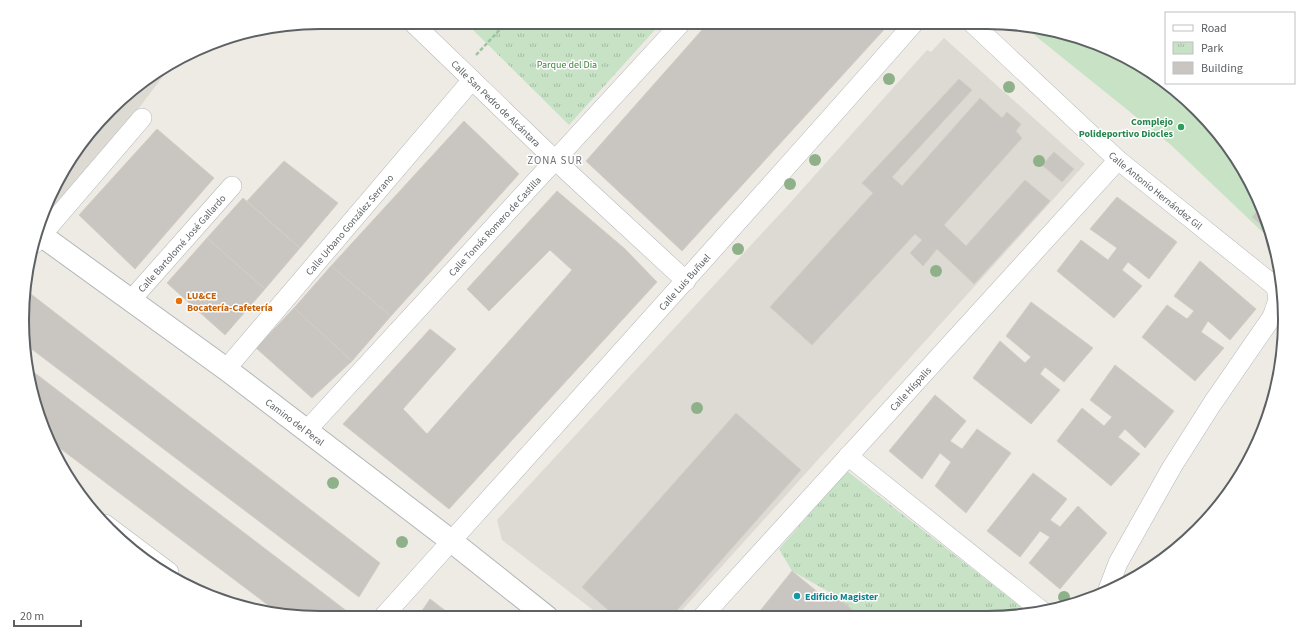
<svg xmlns="http://www.w3.org/2000/svg" width="1307" height="640" font-family="'Source Sans 3',sans-serif">
<style>
.education{fill:#dddad4}
.grass{fill:#c7e2c5}
.park{fill:url(#park-tufts)}
.building{fill:#c9c6c2;stroke:#d2cdc4}
.lines{fill:none;stroke-linecap:round;stroke-linejoin:round}
.street-casing{stroke:#b3b6b9;stroke-width:20}
.secondary-casing{stroke:#b2b5b8;stroke-width:24}
.path{stroke:#9ec3a6;stroke-width:2.5;stroke-dasharray:4 2;stroke-linecap:butt}
.street{stroke:#fff;stroke-width:19}
.secondary{stroke:#fff;stroke-width:22}
.tree{fill:#8fb18a}
.leisure-dot{fill:#2e9e5b;stroke:#fff;stroke-width:1.5}
.food-dot{fill:#e8710a;stroke:#fff;stroke-width:1.5}
.culture-dot{fill:#0f9aa8;stroke:#fff;stroke-width:1.5}
.labels{text-anchor:middle;stroke-width:3;stroke-linejoin:round;paint-order:stroke}
.park-label{font-size:10px;fill:#41813f;stroke:#fff}
.street-label{font-size:10px;fill:#5d6164;stroke:#fff}
.leisure-label{font-size:10px;font-weight:bold;fill:#27864d;stroke:#fff;text-anchor:end}
.food-label{font-size:10px;font-weight:bold;fill:#c56008;stroke:#fff;text-anchor:start}
.culture-label{font-size:10px;font-weight:bold;fill:#0d838f;stroke:#fff;text-anchor:start}
.neighbourhood-label{font-size:11px;letter-spacing:1px;fill:#6e7376;stroke:#fff}
.rim{fill:none;stroke:#5d6164;stroke-width:2}
</style>
<defs>
<pattern id="park-tufts" width="24" height="20" patternUnits="userSpaceOnUse"><rect width="24" height="20" fill="#c7e2c5"/><path d="M3 7l-1-3M5 7V3M7 7l1-3M15 17l-1-3M17 17v-4M19 17l1-3" fill="none" stroke="#a5bba4"/></pattern>
</defs>
<rect width="100%" height="100%" fill="#eeebe5"/>
<path class="education" d="M944 38 1085 164 676 617H602L502 540 497 520 789 204 927 50 931 52Z
M170 67 58 215 38 233 62 171 96 123 138 84Z"/>
<path class="grass" d="M1022 25C1108 34 1184 84 1234 154 1253 180 1264 212 1273 242L1171 145Z"/>
<path class="park" d="M465 22H662L569 125Z
M847 471 1030 614 861 616 831 593 792 571 779 549Z"/>
<path class="building" d="M709 22H891L682 251 586 161Z
M959 79 972 90 892 177 902 186 980 98 1002 118 1007 112 1021 124 1016 131 1022 138 944 225 966 246 1025 180 1050 201 974 284 937 249 923 266 910 253 922 240 915 234 812 345 770 307 873 193 862 183Z
M464 121 519 174 391 316 331 266Z
M157 129 214 178 135 269 79 215Z
M1054 152 1074 169 1062 182 1042 165Z
M284 161 338 203 300 248 247 201Z
M557 191 625 249 657 282 449 509 343 424 430 329 456 349 403 409 427 434 572 270 550 250 489 311 467 289Z
M1117 197 1177 242 1149 279 1128 262 1122 270 1142 286 1114 318 1057 271 1081 240 1108 260 1117 248 1090 229Z
M243 198 300 248 265 289 207 238Z
M1262 205V206L1270 232 1252 217Z
M207 238 265 289 225 335 167 283Z
M1200 261 1256 309 1230 340 1208 321 1201 332 1224 348 1195 381 1142 337 1167 305 1187 319 1194 311 1174 296Z
M331 266 391 316 352 361 294 308Z
M27 291 380 563 359 597 25 344Z
M1031 302 1093 348 1064 382 1045 367 1040 374 1060 390 1031 424 973 378 1000 341 1025 363 1031 357 1006 336Z
M294 308 352 361 312 398 256 348Z
M1115 365 1174 411 1145 448 1125 429 1118 437 1140 454 1111 486 1057 441 1082 408 1104 426 1112 417 1090 400Z
M27 367 348 612 343 618H320L280 614 49 440Z
M935 395 966 421 950 441 962 449 977 429 1011 453 966 513 935 486 951 462 940 453 922 479 889 451Z
M736 413 801 470 671 617H616L582 587Z
M1033 473 1067 499 1050 520 1060 527 1078 506 1107 533 1060 589 1029 563 1050 537 1040 531 1020 557 987 531Z
M792 571 826 599 831 593 858 614 856 616H756Z
M430 599 455 618H417Z"/>
<g class="lines">
<defs>
<g id="street">
<path id="s1" d="M412 22 555 160 686 281"/>
<path id="s2" d="M971 22 1118 160 1276 287 1278 300 1272 317 1212 404 1172 467 1118 563 1107 592"/>
<path d="M34 244 142 118"/>
<path id="s3" d="M131 300 232 186"/>
<path id="s4" d="M226 369 472 80"/>
<path id="s5" d="M307 430 682 22"/>
<path d="M848 456 1042 611"/>
<path d="M105 524 169 572"/>
<path id="s6" d="M702 617 1118 160"/>
<path id="s7" d="M382 618C560 420 739 222 915 22"/>
</g>
<g id="secondary">
<path id="s8" d="M38 233 226 369 450 540 547 617"/>
</g>
</defs>
<use href="#street" class="street-casing"/>
<use href="#secondary" class="secondary-casing"/>
<path class="path" d="M476 55 507 22"/>
<use href="#street" class="street"/>
<use href="#secondary" class="secondary"/>
</g>
<g class="tree">
<circle cx="889" cy="79" r="6"/>
<circle cx="1009" cy="87" r="6"/>
<circle cx="815" cy="160" r="6"/>
<circle cx="1039" cy="161" r="6"/>
<circle cx="790" cy="184" r="6"/>
<circle cx="738" cy="249" r="6"/>
<circle cx="936" cy="271" r="6"/>
<circle cx="697" cy="408" r="6"/>
<circle cx="333" cy="483" r="6"/>
<circle cx="402" cy="542" r="6"/>
<circle cx="1064" cy="597" r="6"/>
</g>
<circle class="leisure-dot" cx="1181" cy="127" r="4"/>
<circle class="food-dot" cx="179" cy="301" r="4"/>
<circle class="culture-dot" cx="797" cy="596" r="4"/>
<g class="labels">
<g class="park-label">
<text x="567" y="68">Parque del Dia</text>
</g>
<g class="street-label">
<text dy="4" stroke="none"><textPath href="#s1" startOffset="117">Calle San Pedro de Alcántara</textPath></text>
<text dy="4" stroke="none"><textPath href="#s2" startOffset="250">Calle Antonio Hernández Gil</textPath></text>
<text dy="4" stroke="none"><textPath href="#s4" startOffset="190">Calle Urbano González Serrano</textPath></text>
<text dy="4" stroke="none"><textPath href="#s5" startOffset="277">Calle Tomás Romero de Castilla</textPath></text>
<text dy="4" stroke="none"><textPath href="#s3" startOffset="76">Calle Bartolomé José Gallardo</textPath></text>
<text dy="4" stroke="none"><textPath href="#s7" startOffset="452">Calle Luis Buñuel</textPath></text>
<text dy="4" stroke="none"><textPath href="#s6" startOffset="309">Calle Híspalis</textPath></text>
<text dy="4" stroke="none"><textPath href="#s8" startOffset="319">Camino del Peral</textPath></text>
</g>
<g class="leisure-label">
<text x="1173" y="125">Complejo<tspan x="1173" dy="12">Polideportivo Diocles</tspan></text>
</g>
<g class="food-label">
<text x="187" y="299">LU&amp;CE<tspan x="187" dy="12">Bocatería-Cafetería</tspan></text>
</g>
<g class="culture-label">
<text x="805" y="600">Edificio Magister</text>
</g>
<g class="neighbourhood-label">
<text x="555" y="164">ZONA SUR</text>
</g>
</g>
<path d="M0 0H1307V640H0ZM320 29H987A291 291 0 0 1 1278 320V320A291 291 0 0 1 987 611H320A291 291 0 0 1 29 320V320A291 291 0 0 1 320 29Z" fill="#fff" fill-rule="evenodd"/>
<path class="rim" d="M320 29H987A291 291 0 0 1 1278 320V320A291 291 0 0 1 987 611H320A291 291 0 0 1 29 320V320A291 291 0 0 1 320 29Z"/>
<rect x="1165" y="12" width="130" height="72" fill="#ffffff" stroke="#bec0c1"/>
<rect x="1173" y="25" width="20" height="6" fill="#ffffff" stroke="#bec0c1"/>
<text x="1201" y="32" font-size="12" fill="#5d6164">Road</text>
<rect x="1173" y="42" width="20" height="12" fill="url(#park-tufts)" stroke="#bec0c1"/>
<text x="1201" y="52" font-size="12" fill="#5d6164">Park</text>
<rect x="1173" y="62" width="20" height="12" fill="#c9c6c2" stroke="#bec0c1"/>
<text x="1201" y="72" font-size="12" fill="#5d6164">Building</text>
<path d="M14 620v6h67v-6" fill="none" stroke="#5d6164" stroke-width="2"/>
<text x="20" y="620" font-size="12" fill="#5d6164" stroke="#ffffff" stroke-width="3" paint-order="stroke">20 m</text>
</svg>
